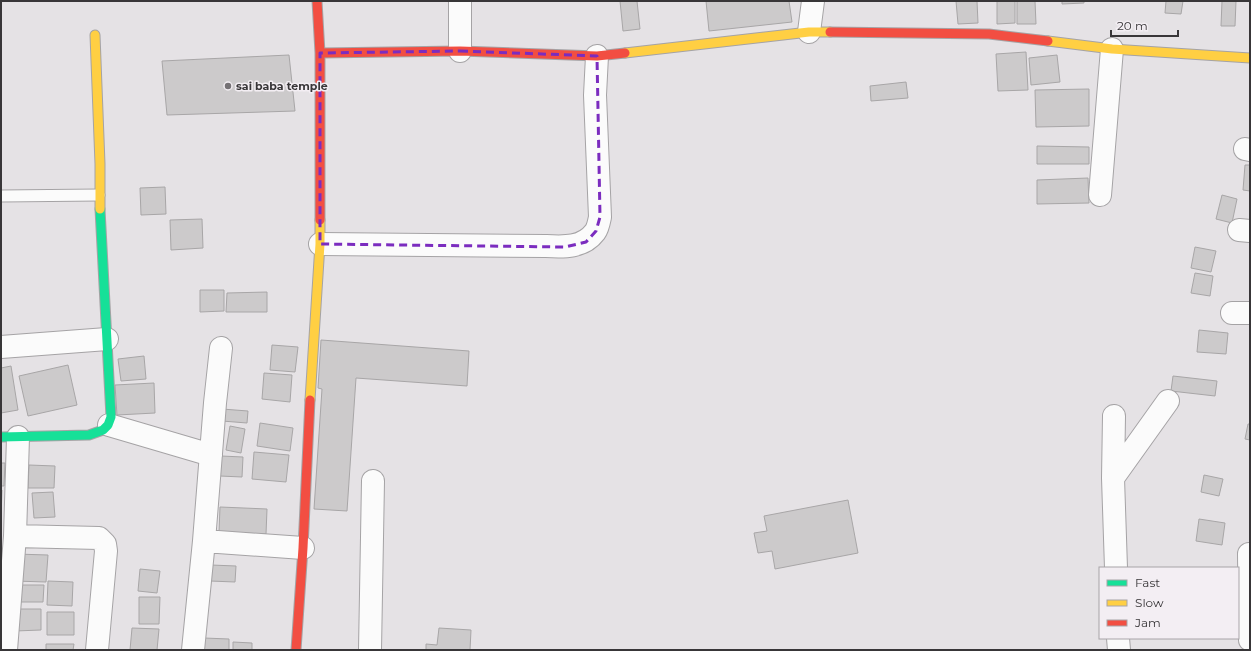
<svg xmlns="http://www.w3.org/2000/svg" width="1251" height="651" font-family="Montserrat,sans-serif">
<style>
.building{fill:#cccacb;stroke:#a8a6a7}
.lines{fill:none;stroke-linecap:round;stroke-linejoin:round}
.lane-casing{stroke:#a5a3a5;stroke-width:13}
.street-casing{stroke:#a5a3a5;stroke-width:24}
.fast-casing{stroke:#a5a3a5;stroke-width:11}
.slow-casing{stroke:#a5a3a5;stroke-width:11}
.jam-casing{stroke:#a5a3a5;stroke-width:11}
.lane{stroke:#fbfbfb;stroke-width:11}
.street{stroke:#fbfbfb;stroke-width:22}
.fast{stroke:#16e098;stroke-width:9}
.slow{stroke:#ffcf43;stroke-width:9}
.jam{stroke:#f24e42;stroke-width:9}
.marked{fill:none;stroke:#7b2cbf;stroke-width:3;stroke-dasharray:8 5;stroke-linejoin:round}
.poi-dot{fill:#757275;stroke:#f3eef3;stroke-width:1.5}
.labels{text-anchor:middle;stroke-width:3;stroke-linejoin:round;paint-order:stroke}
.poi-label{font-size:11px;font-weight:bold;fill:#383638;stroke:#f3eef3;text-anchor:start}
</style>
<rect width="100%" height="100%" fill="#e5e2e5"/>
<path class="building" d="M620 1H637L640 29 623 31Z
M706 1H789L792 22 709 31Z
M956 1H977L978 23 958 24Z
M997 1H1015V23L997 24Z
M1017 1H1035L1036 24H1017Z
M1062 1H1084V3L1062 4Z
M1166 1H1183L1181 14 1165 13Z
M1222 1H1236L1235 26H1221Z
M1026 52 1028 90 998 91 996 54Z
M289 55 295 111 167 115 162 61Z
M1057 55 1060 82 1031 85 1029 58Z
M906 82 908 98 871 101 870 86Z
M1089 89V126L1036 127 1035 90Z
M1037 146 1089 147V164H1037Z
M1245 165H1250V191L1243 190Z
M1088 178 1089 203 1037 204V180Z
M165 187 166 214 141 215 140 188Z
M1222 195 1237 199 1232 223 1216 219Z
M202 219 203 248 171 250 170 220Z
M1195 247 1216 251 1211 272 1191 268Z
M1195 273 1213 276 1210 296 1191 293Z
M200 290H224V311L200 312Z
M267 292V312H226L227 293Z
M1199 330 1228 333 1226 354 1197 352Z
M321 340 469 351 467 386 356 378 347 511 314 509 322 389 318 388Z
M272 345 298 347 295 372 270 370Z
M144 356 146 379 121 381 118 359Z
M68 365 77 405 28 416 19 376Z
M11 366 18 410 1 413V368Z
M264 373 292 375 290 402 262 399Z
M1173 376 1217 381 1215 396 1171 391Z
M154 383 155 413 117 415 115 385Z
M222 409 248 411 247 423 222 421Z
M260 423 293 428 290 451 257 446Z
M1248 424H1250V440L1245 439Z
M230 426 245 429 241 453 226 450Z
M254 452 289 455 286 482 252 479Z
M221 456 243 457 242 477 220 476Z
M1 463H5L4 486H1Z
M29 465 55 466 54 488H28Z
M1204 475 1223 479 1219 496 1201 492Z
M1 490H2L1 517Z
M53 492 55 517 34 518 32 493Z
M848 500 858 553 775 569 772 551 758 553 754 533 767 531 764 516Z
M220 507 267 509 266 534 219 532Z
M1199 519 1225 523 1222 545 1196 541Z
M15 554 48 555 46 582 14 581Z
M211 565 236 566 235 582 210 581Z
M140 569 160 571 157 593 138 591Z
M48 581 73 582 72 606 47 605Z
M15 585H44L43 602H15Z
M139 597H160L159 624H139Z
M15 609H41V630L15 631Z
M47 612H74V635H47Z
M132 628 159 629 157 650H130Z
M439 628 471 630 470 650H426V644L437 645Z
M204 638 229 639V650H203Z
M233 642 252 643V650H233Z
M46 644H74L73 650H46Z"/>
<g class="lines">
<defs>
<path id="lane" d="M1 196 99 195"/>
<path id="street" d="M460 1V51
M809 32 813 1
M1245 149 1250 150
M1100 195 1112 49
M1239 230 1250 231
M320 244 546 246C564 247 583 248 595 232 598 228 599 222 600 217L595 95 597 56
M1232 313H1250
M1 347 107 339
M1114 416 1113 478 1116 568
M109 425 211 455
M1113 478 1168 401
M15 536 99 538 105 544 106 551 97 650
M204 541 303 548
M1249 554 1250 640
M1118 638 1119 650
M6 650 15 536 18 437
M193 650 204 541 215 403 221 348
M370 650 373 481"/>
<path id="fast" d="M1 437 89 435 103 430 108 425 111 417 100 209"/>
<path id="slow" d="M95 35 100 164V209
M1048 41 1112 49 1250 58
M625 53 809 32H830
M310 400 320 244V220"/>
<path id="jam" d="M317 1 320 53V220
M830 32 989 34 1048 41
M320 53 460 51 597 56 625 53
M296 650 303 548 310 400"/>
</defs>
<use href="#lane" class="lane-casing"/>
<use href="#street" class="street-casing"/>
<use href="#fast" class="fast-casing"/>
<use href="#slow" class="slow-casing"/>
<use href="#jam" class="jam-casing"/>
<use href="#lane" class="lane"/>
<use href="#street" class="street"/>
<use href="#fast" class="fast"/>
<use href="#slow" class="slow"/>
<use href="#jam" class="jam"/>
</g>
<path class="marked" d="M460 51 597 56 600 217 596 231 586 242 565 247 320 244V53Z"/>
<circle class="poi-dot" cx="228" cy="86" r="4"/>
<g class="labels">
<g class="poi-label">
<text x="236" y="90">sai baba temple</text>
</g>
</g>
<rect width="1251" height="651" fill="none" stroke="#383638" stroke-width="4"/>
<rect x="1099" y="567" width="140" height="72" fill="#f3eef3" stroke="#a8a4a8"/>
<rect x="1107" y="580" width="20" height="6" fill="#16e098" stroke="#a8a4a8"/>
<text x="1135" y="587" font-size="12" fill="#383638">Fast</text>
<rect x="1107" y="600" width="20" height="6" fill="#ffcf43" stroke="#a8a4a8"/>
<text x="1135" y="607" font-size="12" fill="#383638">Slow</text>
<rect x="1107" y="620" width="20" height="6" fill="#f24e42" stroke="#a8a4a8"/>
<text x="1135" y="627" font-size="12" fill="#383638">Jam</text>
<path d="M1111 30v6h67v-6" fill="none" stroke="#383638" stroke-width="2"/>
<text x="1117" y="30" font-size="12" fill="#383638" stroke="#f3eef3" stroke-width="3" paint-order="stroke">20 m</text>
</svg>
